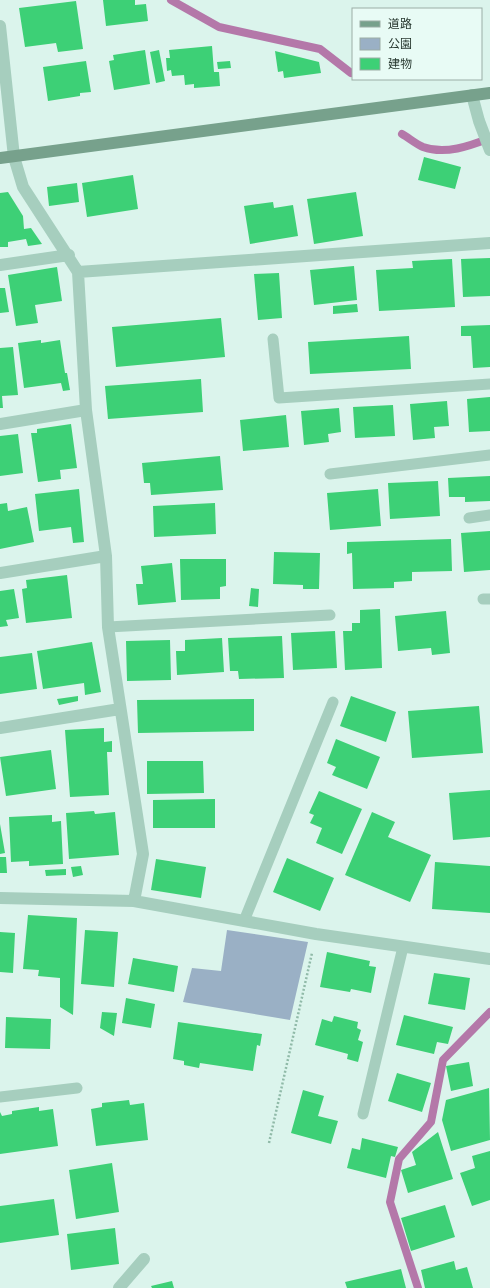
<svg xmlns="http://www.w3.org/2000/svg" width="490" height="1288" font-family="'Work Sans','Noto Sans JP',sans-serif">
<style>
.green{fill:#9ab0c5}
.lines{fill:none;stroke-linecap:round;stroke-linejoin:round}
.stream{stroke:#b478a9;stroke-width:8}
.building{fill:#3dd076}
.path{stroke:#90baa8;stroke-width:2.5;stroke-dasharray:2 2;stroke-linecap:butt}
.lane{stroke:#a6cebe;stroke-width:11}
.street{stroke:#a6cebe;stroke-width:12}
.secondary{stroke:#77a18c;stroke-width:12}
</style>
<rect width="100%" height="100%" fill="#dbf4ec"/>
<path class="green" d="M227 930 308 942 290 1020 183 1002 192 968 221 971Z"/>
<g class="lines">
<path class="stream" d="M171 0 219 27 320 49 351 73
M402 134C409 138 416 144 423 147 445 155 470 146 490 138
M418 1288 390 1202 399 1159 431 1122 443 1060 490 1012"/>
</g>
<path class="building" d="M103 0H135V5L146 4 148 21 106 26Z
M76 1 83 49 58 52 56 43 25 47 19 8Z
M212 46 214 72H219L220 86 194 88V84L185 85 184 75 172 76 171 70 167 71 166 58H170L169 50Z
M145 50 150 84 114 90 109 61 114 60 113 55Z
M159 50 165 81 156 83 150 52Z
M275 51 319 62 321 73 284 78 283 71 278 72Z
M86 61 91 92 80 93V96L48 101 43 67Z
M230 61 231 68 218 69 217 62Z
M424 157 461 167 455 189 418 180Z
M133 175 138 209 87 217 82 183Z
M77 183 79 202 49 206 47 187Z
M8 192 23 216 24 229 31 228 42 244 28 246 26 239 8 242V247H0V193Z
M356 192 363 236 314 244 307 199Z
M273 202 274 208 293 205 298 236 250 244 244 206Z
M490 258V296L463 297 461 259Z
M452 259 455 307 379 311 376 270 413 268 412 261Z
M354 266 357 300 314 305 310 270Z
M57 267 62 301 35 305 38 323 16 326 8 275Z
M279 273 282 318 258 320 254 274Z
M0 288H5L9 312 0 313Z
M357 304 358 312 333 314V306Z
M221 318 225 357 116 367 112 327Z
M490 325V367L473 368 471 336H461V326Z
M409 336 411 369 310 374 308 342Z
M41 340V343L60 340 65 373H67L70 390 63 391 61 383 24 388 18 343Z
M13 347 18 395 2 396 3 408H0V348Z
M201 379 203 412 108 419 105 386Z
M490 397V431L469 432 467 399Z
M447 401 449 426 434 427 435 438 413 440 410 404Z
M393 405 395 436 355 438 353 407Z
M339 408 341 432 328 434 329 442 304 445 301 411Z
M286 415 289 447 243 451 240 420Z
M71 424 77 468 60 470 61 479 38 482 31 433H37V429Z
M18 434 23 473 0 476V436Z
M220 456 223 490 151 495 150 483H144L142 463Z
M490 476V501L465 502V497H449L448 478Z
M438 481 440 516 390 519 388 483Z
M79 489 84 542 73 543 71 527 39 531 35 494Z
M378 489 381 526 330 530 327 493Z
M7 503 8 511 27 507 34 542 0 549V504Z
M215 503 216 534 154 537 153 506Z
M490 531V570L464 572 461 533Z
M451 539 452 571 412 572V581L394 582V588L353 589 352 553 347 554V542Z
M274 552 320 553 319 589H303V585L273 584Z
M180 559H226V586L220 587V599L181 600Z
M172 563 176 602 138 605 136 584H143L141 566Z
M67 575 72 618 26 623 22 589 27 588 26 580Z
M251 588 259 589 258 607 249 606Z
M14 589 19 618 6 620 8 626 0 627V591Z
M380 609 382 668 345 670 343 631H352V623H360V610Z
M446 611 450 653 432 655 431 648 398 651 395 616Z
M335 631 337 668 293 670 291 633Z
M282 636 284 678 239 679 238 671H230L228 638Z
M222 638 224 672 177 675 176 651H185V640Z
M170 640 171 680 127 681 126 641Z
M92 642 101 692 85 695 84 683 43 689 37 651Z
M32 653 37 689 0 694V657Z
M78 696V701L59 705 57 699Z
M351 696 396 712 386 742 340 726Z
M254 699V731L138 733 137 700Z
M479 706 483 753 412 758 408 711Z
M104 728V742L112 741V752H107L109 795 70 797 65 730Z
M336 739 380 757 367 789 332 775 336 767 327 763Z
M51 750 56 789 6 796 0 757Z
M147 761H203L204 793 147 794Z
M490 790V837L453 840 449 793Z
M319 791 362 809 342 854 316 843 322 828 310 823 314 815 309 813Z
M215 799V828H153V800Z
M94 811 95 814 115 812 119 855 69 859 66 813Z
M372 812 395 822 388 837 431 855 410 902 345 875Z
M52 815V822L61 821 63 864 29 866V861L11 862 9 817Z
M0 824 5 853 0 854Z
M0 857H6L7 873H0Z
M287 858 334 878 320 911 273 892Z
M156 859 206 867 201 898 151 890Z
M435 862 490 866V913L432 909Z
M81 866 83 875 73 877 71 867Z
M66 869V875L46 876 45 870Z
M28 915 77 918 73 1015 60 1007V978L38 976 39 970 23 969Z
M85 930 118 932 114 987 81 984Z
M0 932 15 933 13 973 0 972Z
M327 952 370 961 369 966 376 967 371 993 351 989 350 992 320 987Z
M133 958 178 966 174 992 128 984Z
M434 973 470 978 465 1010 428 1004Z
M126 998 155 1004 151 1028 122 1023Z
M102 1012 117 1013 114 1036 100 1028Z
M404 1015 453 1027 448 1044 437 1042 434 1054 396 1045Z
M334 1016 358 1022 357 1028 361 1030 358 1040 363 1042 358 1062 347 1059 348 1054 315 1045 322 1019 332 1022Z
M6 1017 51 1019 50 1049 5 1048Z
M178 1022 262 1034 260 1046 257 1045 253 1071 200 1063 199 1068 184 1065V1061L173 1059Z
M469 1062 473 1086 451 1091 446 1066Z
M397 1073 431 1083 422 1112 388 1101Z
M489 1088 490 1140 451 1151 442 1120 446 1100Z
M303 1090 324 1096 318 1116 338 1121 331 1144 291 1133Z
M129 1100 130 1105 144 1103 148 1140 96 1146 91 1109 102 1107V1103Z
M39 1107V1111L53 1109 58 1146 0 1154V1112L2 1116 12 1114V1111Z
M438 1132 453 1179 408 1193 401 1170 416 1165 412 1152Z
M362 1138 398 1147 395 1157 391 1156 386 1178 347 1168 352 1148 360 1150Z
M490 1151V1200L472 1206 460 1173 475 1168 472 1156Z
M112 1163 119 1212 76 1219 69 1170Z
M54 1199 59 1235 0 1243V1206Z
M445 1205 455 1237 411 1251 401 1218Z
M115 1228 119 1264 71 1270 67 1234Z
M454 1261 456 1270 467 1267 473 1288H425L421 1270Z
M401 1269 406 1288H347L345 1282Z
M172 1281 174 1288H152L151 1286Z"/>
<g class="lines">
<path class="path" d="M269 1143 312 953"/>
<path class="lane" d="M273 339 279 398 490 384
M330 474 490 455
M469 518 490 515
M483 599H490
M108 627 330 615
M244 921 333 702
M0 1097 77 1088
M363 1114 403 947"/>
<path class="street" d="M0 26 14 157 23 187 78 272 86 410 106 556 108 627 143 854 134 901
M472 95 479 121 490 150
M0 265 69 255
M78 272 490 243
M0 424 86 410
M0 573 106 556
M0 728 120 709
M0 898 134 901 316 934 490 959
M119 1288 144 1259"/>
<path class="secondary" d="M0 158 490 93"/>
</g>
<rect x="352" y="8" width="130" height="72" fill="#e8fbf5" stroke="#9bada6"/>
<rect x="360" y="21" width="20" height="6" fill="#77a18c" stroke="#9bada6"/>
<text x="388" y="28" font-size="12" fill="#283930">道路</text>
<rect x="360" y="38" width="20" height="12" fill="#9ab0c5" stroke="#9bada6"/>
<text x="388" y="48" font-size="12" fill="#283930">公園</text>
<rect x="360" y="58" width="20" height="12" fill="#3dd076" stroke="#9bada6"/>
<text x="388" y="68" font-size="12" fill="#283930">建物</text>
</svg>
